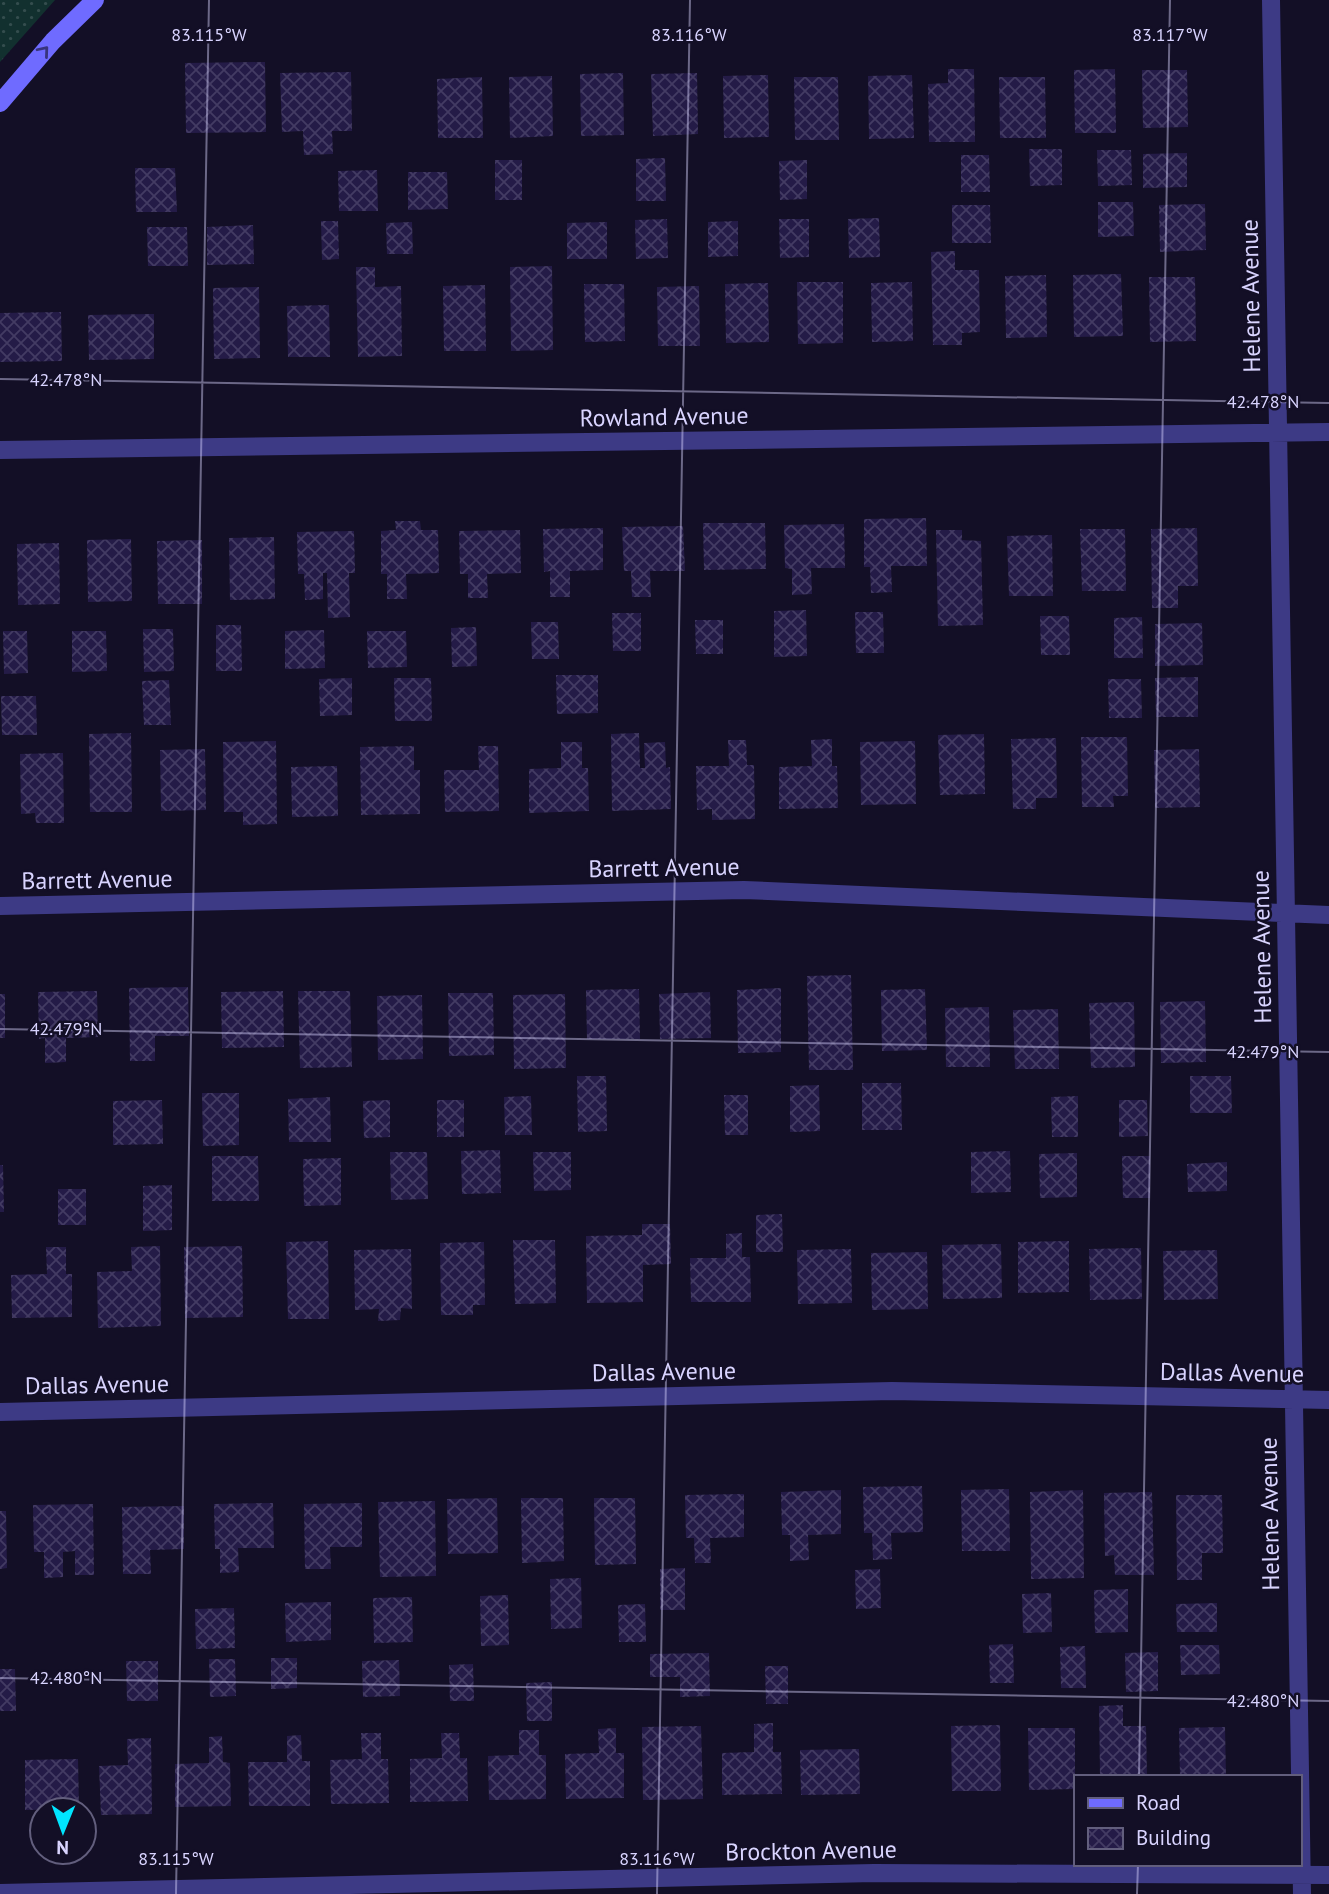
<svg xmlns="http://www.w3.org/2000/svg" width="1329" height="1894" font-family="'PT Sans',sans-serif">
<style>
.grass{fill:url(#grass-dots)}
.building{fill:url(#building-cross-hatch)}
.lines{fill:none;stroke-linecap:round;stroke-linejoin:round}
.minor{stroke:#3d3a85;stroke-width:18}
.secondary{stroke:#6f6bff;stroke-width:18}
.oneway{stroke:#38347d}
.ticks{fill:none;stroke:#d9d4ff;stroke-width:2;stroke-opacity:0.45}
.labels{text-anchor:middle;stroke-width:5;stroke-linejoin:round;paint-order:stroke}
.street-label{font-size:24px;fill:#d9d4ff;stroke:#130f26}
.ticks-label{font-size:18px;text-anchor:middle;fill:#d9d4ff;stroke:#130f26;stroke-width:5;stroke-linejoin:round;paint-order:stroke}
</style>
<defs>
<pattern id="grass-dots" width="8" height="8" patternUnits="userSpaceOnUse" patternTransform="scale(1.75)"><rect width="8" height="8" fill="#12302f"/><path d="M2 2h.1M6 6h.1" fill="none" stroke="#344d4e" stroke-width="1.8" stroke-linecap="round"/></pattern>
<pattern id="building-cross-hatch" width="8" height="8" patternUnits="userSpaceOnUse" patternTransform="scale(1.75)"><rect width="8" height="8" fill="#241b47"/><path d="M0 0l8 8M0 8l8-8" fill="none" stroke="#433b63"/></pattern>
</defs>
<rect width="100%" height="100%" fill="#130f26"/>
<path class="grass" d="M0 0H55L0 62Z"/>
<path class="building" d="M265 62 266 132 186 133 185 63Z
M948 69H974L975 142H929L928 84 948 83Z
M1115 69 1116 133H1075L1074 70Z
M1142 70H1187L1188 127 1143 128Z
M351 72 352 131H332L333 154 304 155 303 131 282 132 280 73Z
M623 73 624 135 581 136 580 74Z
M697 73 698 134 653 136 651 74Z
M768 75 769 137 724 138 723 76Z
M912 75 914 138 869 139 868 76Z
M552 76 553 136 510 138 509 77Z
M482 77 483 138H438L437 79Z
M794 77H838L839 140H795Z
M999 77H1045L1046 138H1000Z
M1029 149H1062V185L1030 186Z
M1097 150H1131L1132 185 1098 186Z
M1187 153V187L1143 188V154Z
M961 155H989L990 192H961Z
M665 158 666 201H636V159Z
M495 160H522V200H495Z
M807 160V199L780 200 779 161Z
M135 168H175L177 212H136Z
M377 170 378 211H339L338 171Z
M408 172H447L448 209 408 210Z
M1098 202H1133L1134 236 1098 237Z
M1205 204 1206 250 1160 252 1159 205Z
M952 205H990L991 243H952Z
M879 218 880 257 849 258 848 219Z
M667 219 668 258 636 259 635 220Z
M779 219H809V257L780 258Z
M321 221H338L339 259 322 260Z
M738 221V256L708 257V222Z
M412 222 413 254H387L386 223Z
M607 222V259H567V223Z
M253 225 254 264 207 265V227Z
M147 227H187L188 266H148Z
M955 251V270H979L980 332 962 333V345H933L931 252Z
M552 266 553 350 511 351 510 267Z
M356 267H375V287L401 286 402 356 358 357Z
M1121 274 1123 336 1074 337 1073 275Z
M1046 275 1047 337 1006 338 1005 276Z
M1149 277H1195L1196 341 1150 342Z
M797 282H843V343L798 344Z
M912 282 913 341 872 342 871 283Z
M768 283 769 342 726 343 725 284Z
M584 284H624L625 341 585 342Z
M485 285 486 351H444L443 286Z
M699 286 700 346H658L657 287Z
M259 287 260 358 214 359 213 288Z
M329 305 330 357H288L287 306Z
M61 312 62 361 0 362V313Z
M154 314V359L89 360 88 315Z
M926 518 927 566H891L892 592 871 593 870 567H864V519Z
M395 521H420L421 530H438L439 573 406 574 407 599H387V574H381V531L396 530Z
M703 523H765L766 569 704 570Z
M844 524 845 568H811L812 594 792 595V569L785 568 784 525Z
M683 526 685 571H650L651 597H632L631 571H624L622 527Z
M603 528V570L570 571V597H550V571L544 572 543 529Z
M1197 528 1198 586H1178V608H1152L1151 529Z
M1080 529H1125L1126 591H1082Z
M520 530 521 573 487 574 488 598H468V574H460L459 531Z
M936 530H962V540L981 541 983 625 938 626Z
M354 531 355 573H349L350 617 328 618 327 573H323V599L305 600 304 574H298L297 532Z
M1052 535 1053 596H1009L1007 536Z
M274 537 275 599 230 600 229 538Z
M131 539 132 601 88 602 87 540Z
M202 540V604H158L157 541Z
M59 543 60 604 18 605 17 544Z
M806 610 807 656 774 657V611Z
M855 612H883L884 653H856Z
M612 613H641V651H613Z
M1040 616H1069L1070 655H1041Z
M1142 617 1143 658H1114V618Z
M695 620H723V654H696Z
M531 622H558L559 659H532Z
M1202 623 1203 665 1155 666V624Z
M216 625H241L242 671H216Z
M476 627 477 666 452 667 451 628Z
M143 629H173L174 671 144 672Z
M324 630 325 668 285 669V631Z
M3 631H27L28 673 4 674Z
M72 631H106L107 671 72 672Z
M367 631H406L407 667 368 668Z
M556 675H598V713L557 714Z
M1198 677V717H1156L1155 678Z
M352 678V715L320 716 319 679Z
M394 678H431L432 721H395Z
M1108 679H1141L1142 718H1109Z
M169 680 171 725H144L142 681Z
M1 696H36L37 735H2Z
M131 733 132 812H90L89 734Z
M639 733 640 768H645L644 743 665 742 666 768 670 767 671 809 612 811 611 734Z
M984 734 985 794 940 795 938 735Z
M1081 737H1127L1128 796H1113L1114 807H1082Z
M1056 738 1057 798H1036V809H1013L1011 739Z
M832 739V766H837L838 808 779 809V767L812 766 811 740Z
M728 740H746L747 765H754L755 819 712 820V809L697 810 696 766H729Z
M276 741 277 824 243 825V812H224L223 742Z
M915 741 916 804 861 805 860 742Z
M561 742H582V768H588L589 811 529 813V769L561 768Z
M414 746V770H420V814L361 815 360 747Z
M478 746H498L499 811 445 812 444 770H479Z
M205 749 206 810 161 811 160 750Z
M1199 749 1200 807 1155 808 1154 750Z
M63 753 64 823H36L35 813 21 814 20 754Z
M337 766 338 816 292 817 291 767Z
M851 975 853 1070H809L807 976Z
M188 987 189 1036H155V1061H130L129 988Z
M781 988V1052L738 1053 737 990Z
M639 989 640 1039H587L586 990Z
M925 989 927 1050 882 1051 881 990Z
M97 991 98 1037 66 1038V1062L45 1063V1038L39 1039 38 992Z
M283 991 284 1047 222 1048 221 992Z
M298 991H350L352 1067 300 1068Z
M710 992 711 1038 660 1039 659 994Z
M448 993H493L494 1055 449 1056Z
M0 994H5V1038H0Z
M565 994 566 1068 514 1069 513 995Z
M422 995 423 1059 378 1060 377 996Z
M1205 1001 1206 1062 1161 1063 1160 1002Z
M1134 1002 1135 1067 1091 1068 1089 1003Z
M989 1007 990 1067H946L945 1008Z
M1058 1009 1059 1069H1015L1013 1010Z
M577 1076H606L607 1131 578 1132Z
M1190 1076H1231L1232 1113H1190Z
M862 1083H901L902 1130H862Z
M819 1085 820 1131 790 1132V1086Z
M202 1093H239V1145L203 1146Z
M724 1095H748V1135H725Z
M531 1096 532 1135H505L504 1097Z
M1078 1096V1137H1052L1051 1097Z
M330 1097 331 1142H289L288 1099Z
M162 1100 163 1144 113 1145V1101Z
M390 1100V1137L364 1138 363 1101Z
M437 1100H464V1137H437Z
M1119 1100H1147L1148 1136 1119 1137Z
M500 1150 501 1193 462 1194 461 1151Z
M1010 1151 1011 1192 971 1193V1152Z
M390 1152H427L428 1199 391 1200Z
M533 1152H571V1190L534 1191Z
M1077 1153V1197L1040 1198 1039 1154Z
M212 1156H258L259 1201H212Z
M1122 1156H1150V1198H1123Z
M341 1158V1205L304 1206 303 1159Z
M1227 1162V1191L1188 1192 1187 1164Z
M0 1165H3L4 1212H0Z
M172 1185V1230L143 1231V1186Z
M58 1189H86V1225H58Z
M782 1214 783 1252H756V1215Z
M642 1224H670L671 1264 643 1265V1302L587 1303 586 1236 642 1235Z
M742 1233V1257H750L751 1302H691L690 1258H726V1234Z
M513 1240H555L556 1303 515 1304Z
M328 1241 329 1319H288L286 1242Z
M1069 1241V1292L1018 1293V1242Z
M484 1242 485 1305H473V1315H441L440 1243Z
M1001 1244 1002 1298 943 1299 942 1245Z
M160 1246 161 1326 98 1328 97 1272 132 1271 131 1247Z
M242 1246 243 1317 185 1318 184 1247Z
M46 1247H66V1274H72V1317L12 1318 11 1275 47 1274Z
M1141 1248 1142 1299 1090 1300 1089 1249Z
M411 1249 412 1309 401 1308 400 1320 378 1321 379 1309 355 1310 354 1250Z
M851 1249 852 1303 798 1304 797 1250Z
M1217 1250 1218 1299 1164 1300 1163 1251Z
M927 1252 928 1309 872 1310 871 1253Z
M922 1486 923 1532 891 1533 892 1559 873 1560 872 1533H864L863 1487Z
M1009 1489 1010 1551H962L961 1490Z
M841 1490V1534L808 1535 809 1560 790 1561V1535H782L781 1492Z
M1083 1490 1084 1578 1031 1579 1030 1492Z
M1152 1492 1154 1575H1115L1114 1555 1105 1556 1104 1493Z
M744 1494V1537L710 1538 711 1563H695L694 1538H686L685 1495Z
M1176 1495H1222L1223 1553H1202V1580H1177Z
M497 1498 498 1553 448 1554 447 1499Z
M521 1498H563L564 1561 522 1563Z
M594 1498H635L636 1564 595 1565Z
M435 1501 436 1576 380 1577 378 1502Z
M273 1503 274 1548H238L239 1572 220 1573V1549H215L214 1504Z
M362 1503V1547H330L331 1569H305L304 1504Z
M93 1504 94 1575H75V1551L63 1552V1577L44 1578V1552H34L33 1505Z
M184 1506V1549L150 1550 151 1574H123L122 1507Z
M0 1511H6L7 1568 0 1569Z
M685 1568V1610H660V1569Z
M880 1569 881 1608 856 1609 855 1570Z
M581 1578 582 1628 551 1629 550 1579Z
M1128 1589V1632L1095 1633 1094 1590Z
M1051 1593 1052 1632 1023 1633 1022 1594Z
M508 1595 509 1645 481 1646 480 1596Z
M412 1597 413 1642 374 1643 373 1598Z
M331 1602V1640L286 1642 285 1603Z
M1217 1603V1632H1177L1176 1604Z
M645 1604 646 1642H619L618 1605Z
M234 1608 235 1648 196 1649 195 1609Z
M1013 1644 1014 1683H990L989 1645Z
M1180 1645H1219L1220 1674 1181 1675Z
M1085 1646 1086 1688H1061L1060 1647Z
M1158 1652V1691L1126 1692 1125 1653Z
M709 1653 710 1696 680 1697V1677H650V1654Z
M271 1658H297V1688L271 1689Z
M209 1659H235L236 1696 210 1697Z
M399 1660 400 1696 363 1697 362 1661Z
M126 1661H158V1701H127Z
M473 1664 474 1701H450L449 1665Z
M765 1666H788V1704H766Z
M0 1669H15L16 1711H0Z
M552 1682V1721H527L526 1683Z
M1123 1705V1726H1146L1147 1777H1100L1099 1706Z
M773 1723V1752H781L782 1794 722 1795V1753L754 1752V1724Z
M1000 1725 1001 1791H952L951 1726Z
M701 1726 703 1799 643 1800 642 1727Z
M1225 1727 1226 1777H1180L1179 1728Z
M616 1728V1753H624V1798L566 1799 565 1754 599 1753 598 1729Z
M1028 1728H1075V1789L1029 1790Z
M519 1730H539V1755H546V1799L489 1800 488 1756 519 1755Z
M361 1733H381V1759H388L389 1803 331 1804 330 1760 362 1759Z
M441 1733H459L460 1758H467L468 1801 410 1802V1759L442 1758Z
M301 1735 302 1761H310V1806H249L248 1762H287V1736Z
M222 1736 223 1762 230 1763 231 1806 175 1807V1764L209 1763V1737Z
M151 1738 152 1814 101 1815 99 1766 128 1765 127 1739Z
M859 1749 860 1794 801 1795 800 1750Z
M78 1759 79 1809 25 1810V1760Z"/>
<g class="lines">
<path class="minor" d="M1271 0 1302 1894
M0 450 1329 432
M0 906 744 890 1329 915
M0 1412 892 1391 1329 1400
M0 1893 874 1873 1329 1875"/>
<path class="secondary" d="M0 103 53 41 95 0"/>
</g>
<defs><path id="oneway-chevron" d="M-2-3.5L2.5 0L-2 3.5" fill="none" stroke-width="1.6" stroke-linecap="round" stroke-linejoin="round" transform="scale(1.75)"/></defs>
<use class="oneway" href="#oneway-chevron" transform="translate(44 51) rotate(-50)"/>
<path class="ticks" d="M0 379 1329 403M0 1029 1329 1052M0 1678 1329 1701M1139 1777 1170 0M176 1894 209 0M657 1894 690 0M1137 1894 1138 1864"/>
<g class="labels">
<g class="street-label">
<text transform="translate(1251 296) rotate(-91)" y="8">Helene Avenue</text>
<text transform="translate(664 417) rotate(-1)" y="8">Rowland Avenue</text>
<text transform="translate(664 868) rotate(-1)" y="8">Barrett Avenue</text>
<text transform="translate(97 880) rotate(-1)" y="8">Barrett Avenue</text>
<text transform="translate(1262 947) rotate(-91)" y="8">Helene Avenue</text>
<text transform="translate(664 1372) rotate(-1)" y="8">Dallas Avenue</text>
<text transform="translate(1232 1373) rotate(1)" y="8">Dallas Avenue</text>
<text transform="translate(97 1385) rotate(-1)" y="8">Dallas Avenue</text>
<text transform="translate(1270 1514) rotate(-91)" y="8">Helene Avenue</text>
<text transform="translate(811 1851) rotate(-1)" y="8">Brockton Avenue</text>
</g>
</g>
<g class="ticks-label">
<text x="209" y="41">83.115°W</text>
<text x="689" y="41">83.116°W</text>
<text x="1170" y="41">83.117°W</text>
<text x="66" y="386">42.478°N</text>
<text x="1263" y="408">42.478°N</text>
<text x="66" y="1035">42.479°N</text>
<text x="1263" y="1058">42.479°N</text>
<text x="66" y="1684">42.480°N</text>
<text x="1263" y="1707">42.480°N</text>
<text x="176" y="1865">83.115°W</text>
<text x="657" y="1865">83.116°W</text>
</g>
<rect x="1074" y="1775" width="228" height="91" fill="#130f26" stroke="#625e7d" stroke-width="2"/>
<rect x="1088" y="1798" width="35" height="10" fill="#6f6bff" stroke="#625e7d" stroke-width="2"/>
<text x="1136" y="1810" font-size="21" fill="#d9d4ff">Road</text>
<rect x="1088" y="1828" width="35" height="21" fill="url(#building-cross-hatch)" stroke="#625e7d" stroke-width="2"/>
<text x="1136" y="1845" font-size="21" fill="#d9d4ff">Building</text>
<g transform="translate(63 1831) rotate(181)"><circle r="33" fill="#130f26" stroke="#625e7d" stroke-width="2"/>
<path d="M0-5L12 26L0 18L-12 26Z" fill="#00e5ff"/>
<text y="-10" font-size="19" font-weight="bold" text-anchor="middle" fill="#d9d4ff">N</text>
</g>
</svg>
